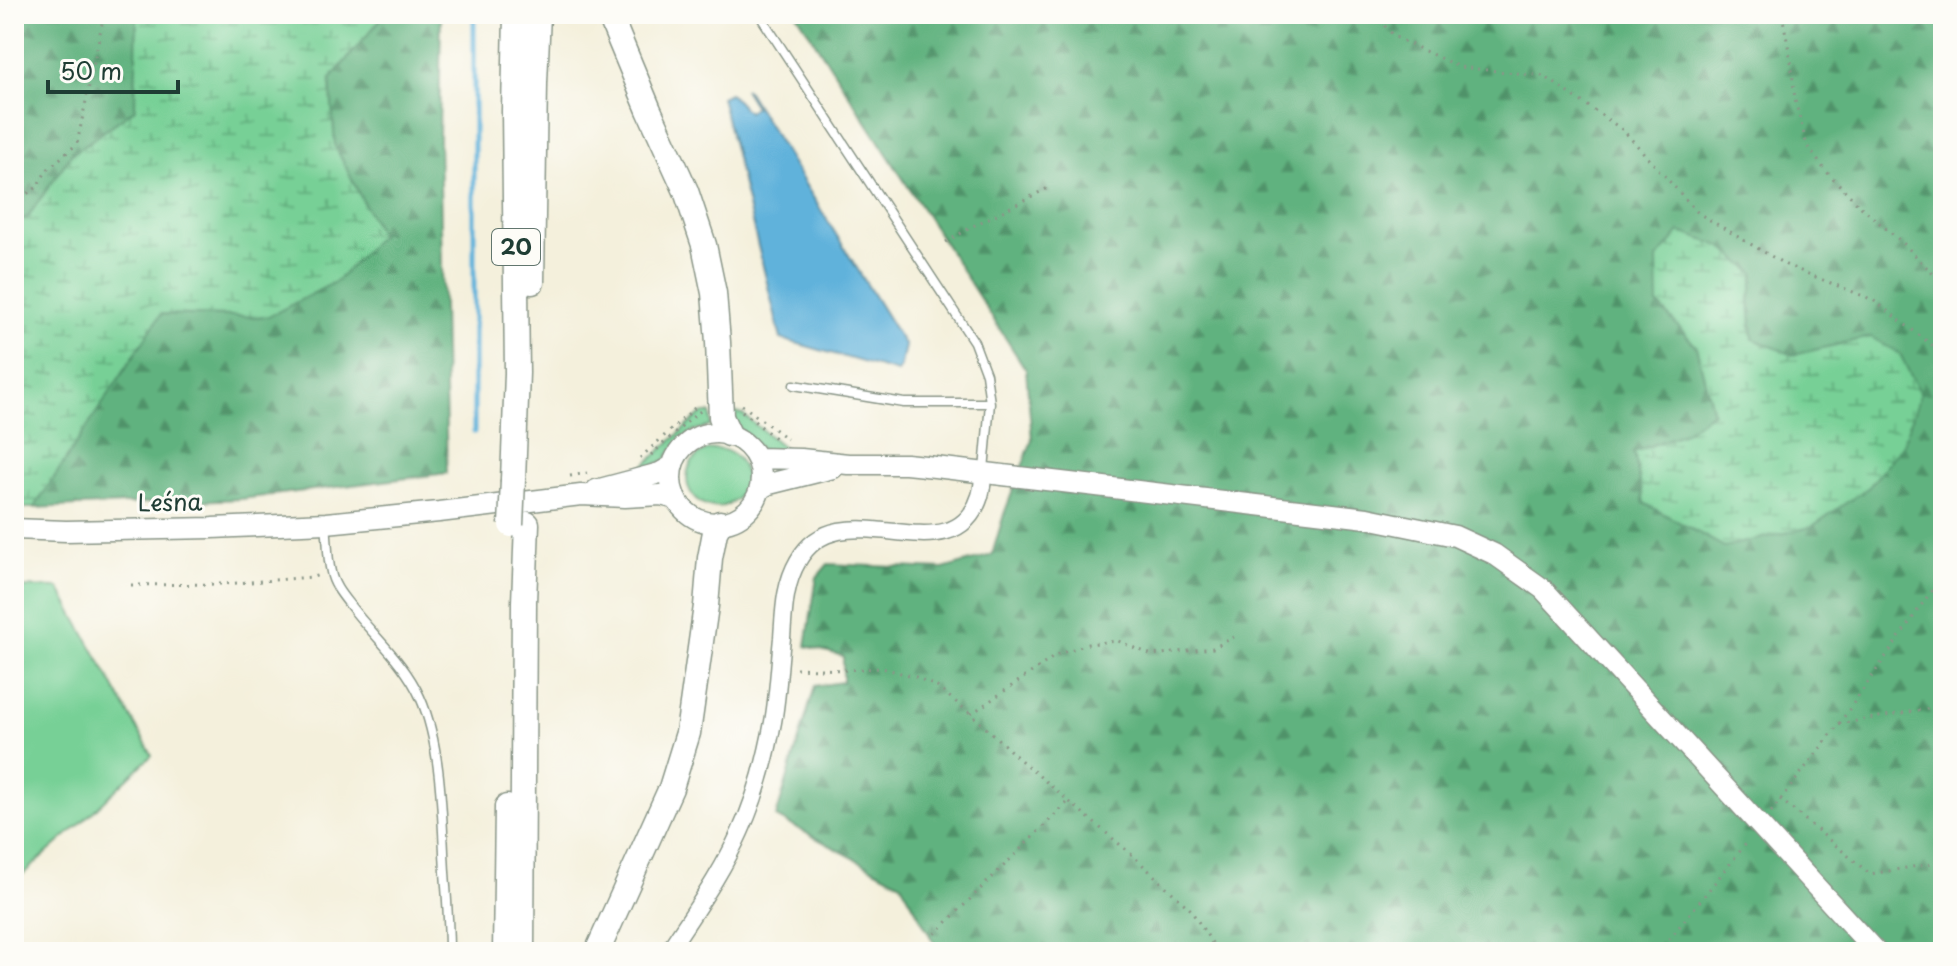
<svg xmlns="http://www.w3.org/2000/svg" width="1957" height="966" font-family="'Playpen Sans',sans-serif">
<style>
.grass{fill:#77d096;stroke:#4b8665;stroke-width:2}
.forest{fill:url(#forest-firs);stroke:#40785a;stroke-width:2;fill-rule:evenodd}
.wetland{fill:url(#wetland-marsh);stroke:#4b8665;stroke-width:2}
.water{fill:#60b2db;stroke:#407888;stroke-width:2}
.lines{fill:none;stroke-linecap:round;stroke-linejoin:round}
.stream{stroke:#60b2db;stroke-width:5}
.service-casing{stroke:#8a9688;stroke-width:11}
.minor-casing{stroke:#8a9688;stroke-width:19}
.tertiary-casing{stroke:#8a9688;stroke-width:23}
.primary-casing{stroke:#8a9688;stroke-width:27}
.path{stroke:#8a9688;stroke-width:3;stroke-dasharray:2 6;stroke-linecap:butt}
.service{stroke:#fff;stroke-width:8}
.minor{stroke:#fff;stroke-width:16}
.tertiary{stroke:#fff;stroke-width:20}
.primary{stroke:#fff;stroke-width:24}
.primary-bridge-casing{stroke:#8a9688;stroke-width:27;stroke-linecap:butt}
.primary-bridge{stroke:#fff;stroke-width:24}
.labels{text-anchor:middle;stroke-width:6;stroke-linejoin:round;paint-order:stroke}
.shield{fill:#fdfcf7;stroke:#62766e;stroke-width:2}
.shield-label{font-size:22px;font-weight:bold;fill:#1f3d34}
.street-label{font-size:24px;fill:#1f3d34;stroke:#fdfcf7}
</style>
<defs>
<pattern id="forest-firs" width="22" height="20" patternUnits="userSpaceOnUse" patternTransform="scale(2)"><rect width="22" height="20" fill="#61b27f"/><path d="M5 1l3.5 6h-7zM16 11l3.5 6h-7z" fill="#4f9269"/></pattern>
<pattern id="wetland-marsh" width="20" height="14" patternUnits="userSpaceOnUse" patternTransform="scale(2)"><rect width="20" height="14" fill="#77d096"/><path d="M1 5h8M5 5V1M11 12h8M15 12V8" fill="none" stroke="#61aa7b"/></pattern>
</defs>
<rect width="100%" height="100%" fill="#fdfcf7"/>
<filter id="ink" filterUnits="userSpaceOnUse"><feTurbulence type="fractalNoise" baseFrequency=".0125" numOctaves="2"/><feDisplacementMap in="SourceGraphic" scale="16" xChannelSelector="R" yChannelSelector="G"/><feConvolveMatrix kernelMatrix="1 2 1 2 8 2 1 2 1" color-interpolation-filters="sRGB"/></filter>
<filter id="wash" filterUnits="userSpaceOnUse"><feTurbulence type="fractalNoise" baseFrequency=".006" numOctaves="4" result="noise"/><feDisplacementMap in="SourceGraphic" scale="32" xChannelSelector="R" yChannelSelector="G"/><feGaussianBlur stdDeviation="1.8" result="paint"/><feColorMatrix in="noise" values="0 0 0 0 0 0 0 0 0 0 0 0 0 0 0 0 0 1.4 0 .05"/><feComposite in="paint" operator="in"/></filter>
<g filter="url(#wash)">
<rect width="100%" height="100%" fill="#f4f0dc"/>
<path class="grass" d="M729 412 742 414 792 454 761 450 750 437 736 427Z
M704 413H711V426L693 431 684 437 674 447 665 460 636 473 697 417Z
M687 478a29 29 0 1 1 58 0a29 29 0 1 1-58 0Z
M14 587 59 588 152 755 81 823 14 882Z"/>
<path class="forest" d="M14 14H137L135 109 71 155 27 218 14 220Z
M385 14H441L439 140 447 473 241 499 34 508 161 314 268 317 380 236 335 146 330 79Z
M797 14H1943V952H939L901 883 776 817 815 686 843 682V656L806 646 817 577 828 564 943 569 992 555 1004 514 1032 440 1026 370ZM1755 274 1750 300 1753 339 1793 355 1871 337 1644 503 1634 452 1682 434 1713 412 1696 346 1658 304Z"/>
<path class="wetland" d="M137 14H385L330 79 335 146 380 235 337 281 268 317 161 314 34 508H14V220L27 218 71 155 135 109Z
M1680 232 1721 246 1755 274 1750 300 1753 339 1793 355 1871 337 1900 354 1920 394 1903 445 1869 487 1811 527 1724 547 1644 503 1634 452 1682 434 1713 412 1696 346 1658 304 1657 259Z"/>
<path class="water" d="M744 89 748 92 905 346 900 369 897 372 781 339 721 97 729 93 748 112 755 107Z"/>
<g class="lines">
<path class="stream" d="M645 14 647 18
M474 432V14"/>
</g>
</g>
<g filter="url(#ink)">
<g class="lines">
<defs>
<path id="service" d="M759 14 974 342 986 374 990 403 984 470
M794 385 904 403H990
M326 524C328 539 327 557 331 572 333 584 342 595 349 604 372 635 404 661 420 697 442 746 442 819 445 872 447 899 449 925 449 952"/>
<path id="minor" d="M668 952C693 913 721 875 740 832 756 798 766 760 773 722 778 694 779 666 782 638 784 611 784 585 798 561 840 485 953 581 980 496 982 489 983 480 983 472"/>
<path id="tertiary" d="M671 478a45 45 0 1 1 90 0a45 45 0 1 1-90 0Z
M757 458 801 459 848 464H906L935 467 1367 518 1455 536 1494 554 1543 589 1876 952
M760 489 769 484 833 468
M596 490 660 473 672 466
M14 529 66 531 212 528 326 523 439 512 581 495 625 497 661 495 676 499"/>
<path id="primary" d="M609 14 649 110 686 191 704 245 714 293 718 342 721 417 729 434
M532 282 535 83 538 14
M513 480 517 373 514 111 516 14
M505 952 507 807
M522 952 524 602 527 524
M597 952 671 788 688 733 706 606 710 558 715 532 720 523"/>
</defs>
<use href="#service" class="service-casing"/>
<use href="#minor" class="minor-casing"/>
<use href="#tertiary" class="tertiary-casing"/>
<use href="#primary" class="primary-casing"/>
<path class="path" d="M1374 14 1395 37 1459 67 1544 76 1623 130 1698 213 1786 265 1873 300 1936 348 1943 369
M1782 14 1791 61 1795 100 1807 146 1825 170 1862 208 1904 244 1943 284
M14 202 36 188 47 170 77 144 104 14
M946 242 975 225 1050 187
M742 405 787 439
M742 411 776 439
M651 455 696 414 702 410
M640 458 699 404
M570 476 587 473
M131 585 224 584 313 577 319 575
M796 668 844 670 882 668 916 677 937 687 971 714 1018 758 1131 854 1190 909 1218 952
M971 714 1058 654 1088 644 1118 641 1152 655 1213 648 1234 637
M1839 724 1943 706
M1780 799 1870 874 1943 862
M1771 812 1839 724 1943 574
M935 934 1070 800
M1659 952 1749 840"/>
<use href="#service" class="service"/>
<use href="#minor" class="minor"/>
<use href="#tertiary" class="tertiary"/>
<use href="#primary" class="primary"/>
<defs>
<path id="primary-bridge" d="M511 525 513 480"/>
</defs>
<use href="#primary-bridge" class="primary-bridge-casing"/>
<use href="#primary-bridge" class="primary-bridge"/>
</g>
</g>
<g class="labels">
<rect class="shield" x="492" y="229" width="48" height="36" rx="6"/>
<g class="shield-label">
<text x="516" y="255">20</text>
</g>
<g class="street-label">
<text transform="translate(170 503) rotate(-1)" y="8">Leśna</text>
</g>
</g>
<rect width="1957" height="966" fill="none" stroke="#fdfcf7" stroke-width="48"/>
<path d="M48 80v12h130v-12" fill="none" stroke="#1f3d34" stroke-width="4"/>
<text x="60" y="80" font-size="24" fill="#1f3d34" stroke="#fdfcf7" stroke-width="6" paint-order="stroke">50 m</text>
</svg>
